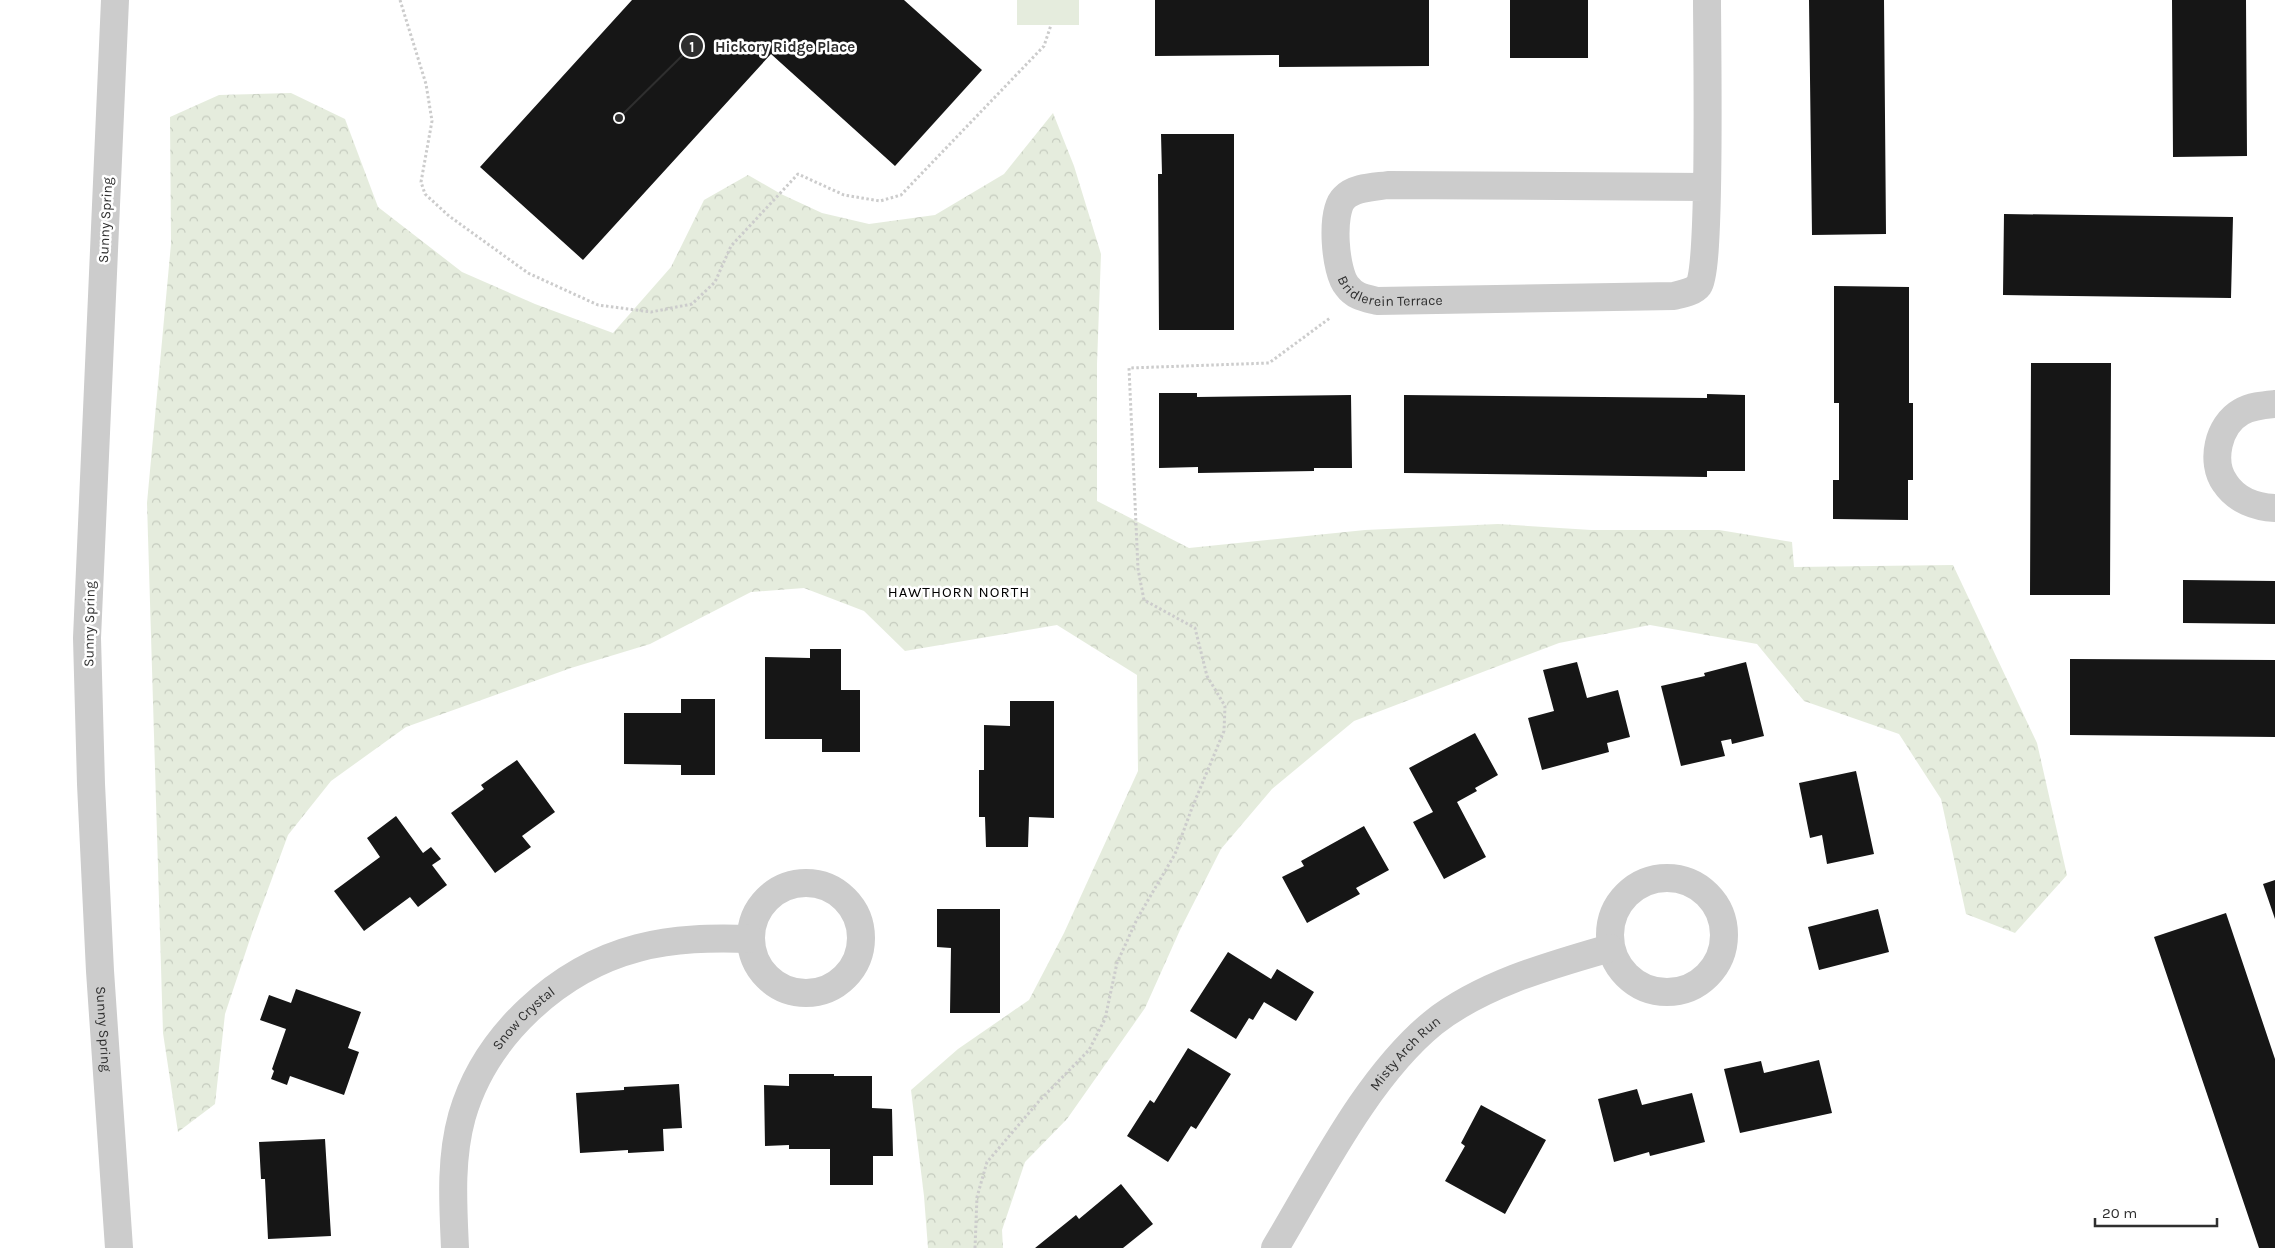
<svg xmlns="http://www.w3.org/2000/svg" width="2275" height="1248" font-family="Karla,sans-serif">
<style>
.forest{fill:url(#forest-crowns)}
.park{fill:#e5ecdd}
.building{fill:#161616}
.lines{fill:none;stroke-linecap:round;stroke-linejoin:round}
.path{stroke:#ccc;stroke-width:3;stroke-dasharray:2.5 2.5;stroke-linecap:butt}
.minor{stroke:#ccc;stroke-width:28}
.labels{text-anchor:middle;stroke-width:5;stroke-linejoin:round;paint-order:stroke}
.street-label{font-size:14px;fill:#2f2f2f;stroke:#fff}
.neighbourhood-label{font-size:15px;letter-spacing:1px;fill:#000;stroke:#fff}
.leader{fill:none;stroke:#2f2f2f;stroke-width:2}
.callout-dot{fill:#2f2f2f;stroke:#fff;stroke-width:2}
.mark-label{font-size:15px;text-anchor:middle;font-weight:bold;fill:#fff}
.callout-label{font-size:15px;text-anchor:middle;font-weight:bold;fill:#2f2f2f;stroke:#fff;stroke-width:5;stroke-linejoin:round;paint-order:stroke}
</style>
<defs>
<pattern id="forest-crowns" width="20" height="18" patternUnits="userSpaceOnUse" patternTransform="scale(1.25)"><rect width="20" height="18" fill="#e5ecdd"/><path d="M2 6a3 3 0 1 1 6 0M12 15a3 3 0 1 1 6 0" fill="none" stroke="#c5cbbe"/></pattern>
</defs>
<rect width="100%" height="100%" fill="#fff"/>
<path class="forest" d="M291 93 345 119 378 207 462 272 535 304 613 333 671 267 704 200 748 175 781 194 822 213 869 224 935 215 1004 174 1053 113 1074 166 1101 254 1097 364V501L1189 548 1365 530 1498 524 1591 530H1719L1792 542 1794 567 1953 565 2037 743 2067 875 2015 933 1966 914 1941 799 1899 734 1804 701 1757 644 1650 625 1559 643 1354 721 1272 789 1221 849 1180 930 1145 1008 1067 1119 1025 1162 1002 1230 1003 1248H928L924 1196 911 1090 958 1049 1029 1000 1064 933 1138 771 1137 675 1057 625 905 651 864 611 804 588 751 592 650 644 571 668 406 727 331 781 288 835 253 930 225 1014 215 1104 178 1132 163 1033 147 503 171 244 170 117 219 95Z"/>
<path class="park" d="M1017 0H1079V25H1017Z"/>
<path class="building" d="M632 0H904L982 70 895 166 771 54 583 260 480 167Z
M1155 0H1429V66L1279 67V55L1155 56Z
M1510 0H1588V58H1510Z
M1809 0H1884L1886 234 1812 235Z
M2172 0H2246L2247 156 2173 157Z
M1161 134H1234V330H1159L1158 174H1162Z
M2004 214 2233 217 2231 298 2003 295Z
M1834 286 1909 287V403H1913V480H1908V520L1833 519V480H1839V403H1834Z
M2031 363H2111L2110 595H2030Z
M1159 393H1197V397L1351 395 1352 468H1314V471L1198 473V467L1159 468Z
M1707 394 1745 395V471H1707V477L1404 473V395L1707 398Z
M2183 580 2275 581V624L2183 623Z
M810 649H841V690H860V752H822V739H765V657L810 658Z
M2070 659 2275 660V737L2070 735Z
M1577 662 1587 698 1618 690 1630 737 1607 743 1609 752 1542 770 1528 718 1554 711 1543 670Z
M1746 662 1764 736 1732 744 1731 739 1721 741 1725 756 1681 766 1661 686 1705 676 1704 673Z
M681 699H715V775H681V765L624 764V713H681Z
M1010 701H1054V818L1029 817 1028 847H986L985 817H979V770H984V725L1010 726Z
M1475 733 1498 775 1475 788 1477 791 1457 802 1486 857 1444 879 1413 822 1433 812 1409 768Z
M517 760 555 812 522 836 531 847 495 873 451 813 484 789 481 785Z
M1856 771 1874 854 1827 864 1822 835 1810 838 1799 783Z
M396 816 423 853 431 847 441 859 432 865 447 885 418 907 410 897 364 931 334 891 380 857 367 838Z
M1364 826 1389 870 1356 888 1360 894 1307 923 1282 877 1304 866 1301 861Z
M2275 880V919L2263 884Z
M937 909H1000V1013H950L951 948 937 947Z
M1878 909 1889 952 1819 970 1808 927Z
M2226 913 2275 1059V1248H2259L2154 937Z
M1228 952 1271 979 1277 969 1314 992 1296 1021 1264 1002 1253 1020 1249 1018 1236 1039 1190 1011Z
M296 989 361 1012 348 1048 359 1052 344 1095 290 1076 287 1085 271 1079 274 1071 272 1069 286 1029 260 1020 269 995 291 1003Z
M1188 1048 1231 1074 1196 1129 1191 1126 1168 1162 1127 1136 1150 1100 1154 1103Z
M1819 1060 1832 1113 1740 1133 1724 1069 1761 1061 1764 1073Z
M789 1074H834V1076H872V1108L892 1109 893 1156H873V1185H830V1149H789V1145L765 1146 764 1085 789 1086Z
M679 1084 682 1128 663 1129 664 1151 628 1153V1150L580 1153 576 1093 624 1090V1087Z
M1637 1089 1642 1105 1692 1093 1705 1142 1650 1156 1649 1152 1614 1162 1598 1099Z
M1481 1105 1546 1140 1505 1214 1445 1181 1465 1146 1461 1143Z
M325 1139 331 1236 268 1239 265 1179H261L259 1142Z
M1121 1184 1153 1224 1123 1248H1035L1076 1215 1079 1219Z"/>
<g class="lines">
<path class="path" d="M400 0 426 84 432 121 421 182 425 194 449 216 528 273 598 305 651 312 692 304 715 282 731 246 798 174 844 195 880 201 901 195 1044 46 1051 25
M975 1248 977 1197 987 1162 1040 1100 1089 1050 1105 1019 1117 963 1137 919 1175 854 1192 808 1224 731 1225 706 1207 676 1195 628 1144 600 1138 569 1129 368 1269 363 1330 318"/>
<g class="minor">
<path id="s1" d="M115 0 87 638 91 784 100 971 119 1248"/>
<path id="s2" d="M1706 187 1388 185C1374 187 1354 187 1344 198 1330 212 1335 272 1347 286 1355 297 1365 298 1377 301L1674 296C1682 294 1694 292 1699 285 1711 270 1707 37 1707 0"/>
<path d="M2275 404C2264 405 2251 406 2241 412 2218 425 2210 462 2225 483 2236 500 2256 507 2275 508"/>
<circle cx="1667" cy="935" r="57"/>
<circle cx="806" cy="938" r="55"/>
<path id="s3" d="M455 1248C453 1204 450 1159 462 1116 485 1036 558 969 638 948 675 938 712 938 750 939"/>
<path id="s4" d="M1275 1248C1319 1175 1367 1077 1433 1023 1482 984 1551 965 1610 948"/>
</g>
</g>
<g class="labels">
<g class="street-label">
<text transform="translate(105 220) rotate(-87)" y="5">Sunny Spring</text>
<text dy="5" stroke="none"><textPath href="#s2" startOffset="501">Bridlerein Terrace</textPath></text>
<text transform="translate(89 624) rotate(-89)" y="5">Sunny Spring</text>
<text dy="5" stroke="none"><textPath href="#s3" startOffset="250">Snow Crystal</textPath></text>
<text dy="5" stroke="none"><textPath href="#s1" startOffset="1030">Sunny Spring</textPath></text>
<text dy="5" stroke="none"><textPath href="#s4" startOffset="235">Misty Arch Run</textPath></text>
</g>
<g class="neighbourhood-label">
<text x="959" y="597">HAWTHORN NORTH</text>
</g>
</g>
<path class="leader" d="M619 118L692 46"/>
<g class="callout-dot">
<circle cx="619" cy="118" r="5"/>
<circle cx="692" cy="46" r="12"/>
</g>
<g class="mark-label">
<text x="692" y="52">1</text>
</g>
<g class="callout-label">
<text x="785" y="52">Hickory Ridge Place</text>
</g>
<path d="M2095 1218v8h122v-8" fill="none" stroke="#2f2f2f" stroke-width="2.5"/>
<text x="2102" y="1218" font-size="15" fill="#2f2f2f" stroke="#ffffff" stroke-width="4" paint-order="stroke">20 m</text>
</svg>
